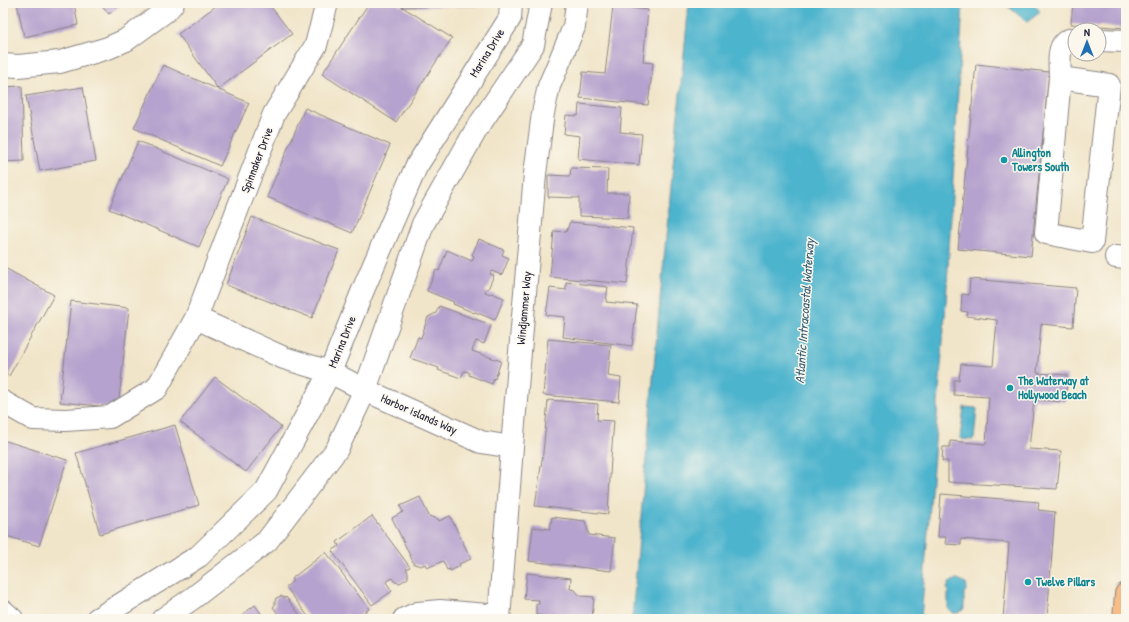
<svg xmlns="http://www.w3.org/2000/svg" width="1129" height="622" font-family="'Patrick Hand',sans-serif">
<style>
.water{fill:#4eb4cd;stroke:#386b84}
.building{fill:#b6a2ce}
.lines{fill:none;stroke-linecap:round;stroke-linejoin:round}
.minor-casing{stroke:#8a8482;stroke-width:24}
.major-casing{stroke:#8a8482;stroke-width:24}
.minor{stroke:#fff;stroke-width:22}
.major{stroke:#f7bd88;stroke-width:22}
.culture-dot{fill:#0f9aa8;stroke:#fbf7ec;stroke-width:1.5}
.labels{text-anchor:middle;stroke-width:3;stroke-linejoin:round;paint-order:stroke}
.street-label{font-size:12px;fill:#22223b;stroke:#fbf7ec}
.culture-label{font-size:12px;font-weight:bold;fill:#0d838f;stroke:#fbf7ec;text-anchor:start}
.water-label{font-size:13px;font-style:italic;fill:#345c75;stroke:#fbf7ec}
</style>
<rect width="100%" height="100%" fill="#fbf7ec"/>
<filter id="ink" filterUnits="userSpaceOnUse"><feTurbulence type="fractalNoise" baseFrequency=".025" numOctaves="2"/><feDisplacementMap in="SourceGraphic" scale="8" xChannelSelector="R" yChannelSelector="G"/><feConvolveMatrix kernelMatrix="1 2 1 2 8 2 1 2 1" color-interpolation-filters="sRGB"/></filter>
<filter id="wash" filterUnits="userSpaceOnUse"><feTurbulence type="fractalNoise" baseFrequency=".012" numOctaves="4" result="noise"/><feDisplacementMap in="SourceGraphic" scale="16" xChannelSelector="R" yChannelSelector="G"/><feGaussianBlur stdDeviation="0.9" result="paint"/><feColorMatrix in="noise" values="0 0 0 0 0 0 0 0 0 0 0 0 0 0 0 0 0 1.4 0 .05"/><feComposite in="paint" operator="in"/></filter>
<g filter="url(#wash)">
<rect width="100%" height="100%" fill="#f1e5c9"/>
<path class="water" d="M689 3H963L946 303 921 619H632L660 299Z
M1004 3H1033L1039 10V13L1027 22Z
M964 407 976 408 977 409 974 439 973 440 961 439 960 438Z
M956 579C964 580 971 586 964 593V609L958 613H952L948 608V590L947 589 949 583Z"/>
<g id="blocks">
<path class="building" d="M17 3H74L78 25 24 37Z
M100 3H123L109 14Z
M220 3H268L292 34 218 89 178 34Z
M369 3H396L452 38 396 122 322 74Z
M402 3H481V6L402 7Z
M1073 3H1126V28L1071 24Z
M613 6 648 10 643 62 653 63 648 105 580 98 583 72 605 74Z
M976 64 1049 72 1031 256 958 249Z
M163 65 249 103 220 166 134 128Z
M22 86 24 161 3 162V87Z
M83 87 96 161 40 171 26 96Z
M579 104 622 108 620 132 642 134 639 165 578 159 580 136 564 134 566 115 578 116Z
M305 108 390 145 352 233 267 197Z
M138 141 228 179 199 247 109 209Z
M571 168 608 169 607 193H629L628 218 579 216V198L548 197V175L570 176Z
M252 217 339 250 312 318 226 285Z
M570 222 633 228 627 284 550 277 554 231 566 232Z
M479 239 504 250 502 255 509 258 502 275 491 271 490 274 494 275 488 289 487 288 485 292 490 294 491 293 504 298 495 320 475 312 474 313 453 304 454 302 427 291 436 270 439 271 447 250 472 261 474 256 472 255Z
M3 267 54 295 9 376 3 373Z
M970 279 1076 288 1073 327 1041 324 1037 373 1067 375 1066 402 1034 400 1029 449 1061 451 1057 489 948 482V461H942L943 447H950V441L986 444 989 397 954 395V380H959L961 364 993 366 997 320 967 316 968 312 961 311 962 294 969 295Z
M566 282 608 287 606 302 637 305 632 346 563 337 565 317 546 315 550 288 566 290Z
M71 301 129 308 118 408 60 402Z
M439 306 491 325 484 344 476 341 472 351 501 361 495 379 494 378 492 384 469 375V372L464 371 461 378 438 370 439 368 410 358 418 337 421 338 428 317 436 313Z
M548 339 611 345 608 376 621 378 619 402 543 395Z
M215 377 281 427 246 472 180 422Z
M548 400 598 404 597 420 614 421 611 458 608 514 535 506 543 453Z
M175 425 199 505 100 534 76 453Z
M3 440 67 460 39 546 3 535Z
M941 494 1039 502 1038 510 1055 512 1047 619H1003L1009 543 961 539V545L945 544 946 537H938Z
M420 497 429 516 438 519 439 521 450 516 471 559 459 564 460 566 450 571V569L447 570 443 561 427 568 425 564 421 566 414 564 392 518 403 512 400 506Z
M372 516 410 567 406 569 408 572V578L400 583 395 582 392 578 386 582 392 591 372 605 332 551 339 546 337 542Z
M552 517 585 521 589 535 615 538 611 571 529 561 533 527 550 529Z
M326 552 369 609 355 619H350L346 614 342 618 343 619H310L286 587 293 581 291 579Z
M527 573 571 578 570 589 575 590 580 596 594 597 592 619H544V616L536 615V604H539V600L524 599Z
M281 596 285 598 286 597 303 619H271L278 614 273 607 275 605V601L276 598Z
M255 605 265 619H237Z"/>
</g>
</g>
<g filter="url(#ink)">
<use href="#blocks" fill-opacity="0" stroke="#8a8482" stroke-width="1"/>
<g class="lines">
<defs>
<path id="minor" d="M1099 40 1126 41
M3 65 18 66 60 62 108 48 126 40 167 10 173 3
M1060 78 1046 233 1092 242 1109 85 1060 78C1060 64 1055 39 1075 39
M1116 257 1126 258
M196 318 284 358 330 372 365 390 481 442 512 447
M3 402 33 419 66 420 110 417 157 388 196 318 274 114 316 45 326 7
M3 611 12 619
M97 619 199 556 266 491 330 372 363 290 416 167 510 18 511 3
M163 619 193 598 267 541 337 449 365 390 423 224 476 130 533 45 541 3
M404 619 418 613 440 611 499 616
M499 619 512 447 535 174 543 113 549 86 574 27 577 3"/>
<path id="major" d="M1124 619 1126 594"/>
</defs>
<use href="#minor" class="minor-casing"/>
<use href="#major" class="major-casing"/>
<use href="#minor" class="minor"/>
<use href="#major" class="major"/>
</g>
</g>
<g class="culture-dot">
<circle cx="1004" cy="160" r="4"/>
<circle cx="1010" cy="388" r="4"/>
<circle cx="1028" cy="582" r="4"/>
</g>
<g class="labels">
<g class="street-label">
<text transform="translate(487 53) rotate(-58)" y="4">Marina Drive</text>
<text transform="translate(257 160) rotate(-69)" y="4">Spinnaker Drive</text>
<text transform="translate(524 308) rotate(-85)" y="4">Windjammer Way</text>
<text transform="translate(342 342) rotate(-68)" y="4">Marina Drive</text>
<text transform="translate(419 414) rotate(24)" y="4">Harbor islands Way</text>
</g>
<g class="culture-label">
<text x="1012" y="157">Allington<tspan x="1012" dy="14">Towers South</tspan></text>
<text x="1018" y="385">The Waterway at<tspan x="1018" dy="14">Hollywood Beach</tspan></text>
<text x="1036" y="586">Twelve Pillars</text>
</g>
<g class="water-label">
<text transform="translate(804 311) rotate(-86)" y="5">Atlantic Intracoastal Waterway</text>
</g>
</g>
<rect width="1129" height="622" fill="none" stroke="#fbf7ec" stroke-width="16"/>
<g transform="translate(1087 42)"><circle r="19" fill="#fbf7ec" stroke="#a4a2a5"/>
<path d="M0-3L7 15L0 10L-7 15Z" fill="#1f6fb2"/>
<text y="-6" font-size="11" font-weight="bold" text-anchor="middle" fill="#22223b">N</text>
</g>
</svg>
